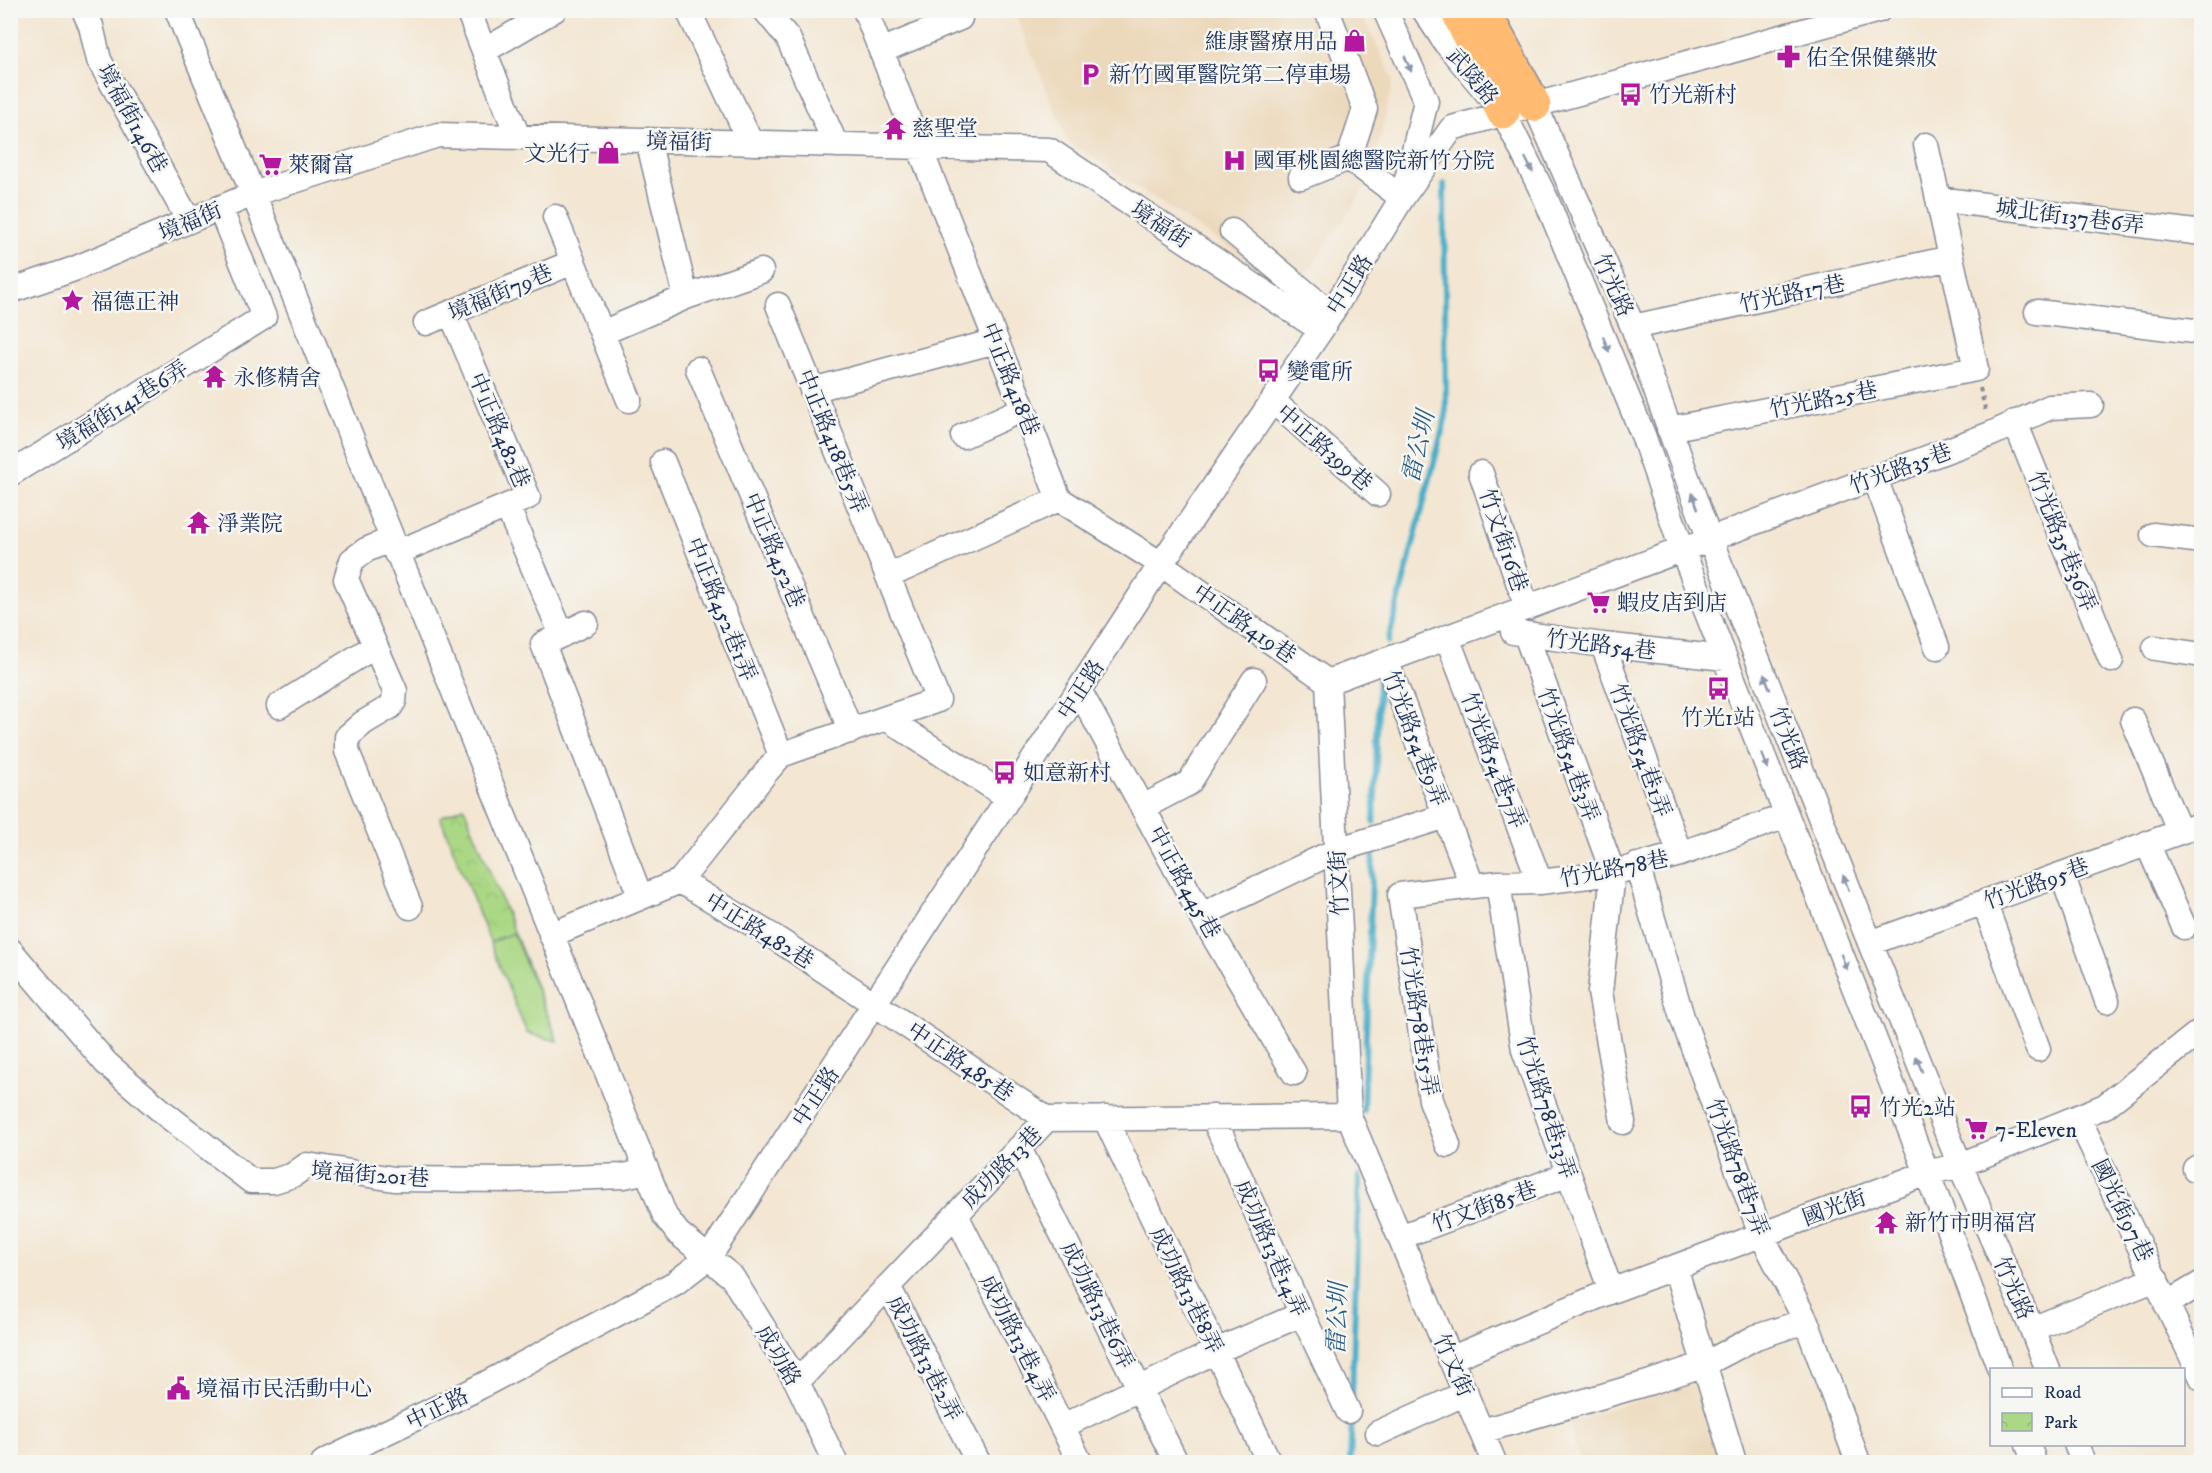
<svg xmlns="http://www.w3.org/2000/svg" width="2212" height="1473" font-family="'IM FELL DW Pica','Noto Serif TC',serif">
<style>
.built{fill:#ecd8ba}
.park{fill:url(#park-crowns);stroke:#638472;stroke-width:1.5}
.garden{fill:#abd885;stroke:#638472;stroke-width:1.5}
.lines{fill:none;stroke-linecap:round;stroke-linejoin:round}
.stream{stroke:#4aafc9;stroke-width:6}
.minor-casing{stroke:#878a98;stroke-width:27}
.highway-casing{stroke:#878a98;stroke-width:36}
.path{stroke:#878a98;stroke-width:4;stroke-dasharray:4.5 4.5;stroke-linecap:butt}
.minor{stroke:#fff;stroke-width:24}
.highway{stroke:#febb71;stroke-width:33}
.oneway{fill:#8d97ae}
.labels{text-anchor:middle;stroke-width:5;stroke-linejoin:round;paint-order:stroke}
.poi-label{font-size:22px;fill:#1b2f5e;stroke:#f6f6f2;text-anchor:start}
.street-label{font-size:22px;fill:#1b2f5e;stroke:#f6f6f2}
.water-label{font-size:24px;font-style:italic;fill:#2b5c83;stroke:#f6f6f2}
</style>
<defs>
<pattern id="park-crowns" width="20" height="18" patternUnits="userSpaceOnUse" patternTransform="scale(1.5)"><rect width="20" height="18" fill="#abd885"/><path d="M2 6a3 3 0 1 1 6 0M12 15a3 3 0 1 1 6 0" fill="none" stroke="#93ba75"/></pattern>
</defs>
<rect width="100%" height="100%" fill="#f6f6f2"/>
<filter id="ink" filterUnits="userSpaceOnUse"><feTurbulence type="fractalNoise" baseFrequency=".0167" numOctaves="2"/><feDisplacementMap in="SourceGraphic" scale="12" xChannelSelector="R" yChannelSelector="G"/><feConvolveMatrix kernelMatrix="1 2 1 2 8 2 1 2 1" color-interpolation-filters="sRGB"/></filter>
<filter id="wash" filterUnits="userSpaceOnUse"><feTurbulence type="fractalNoise" baseFrequency=".008" numOctaves="4" result="noise"/><feDisplacementMap in="SourceGraphic" scale="24" xChannelSelector="R" yChannelSelector="G"/><feGaussianBlur stdDeviation="1.35" result="paint"/><feColorMatrix in="noise" values="0 0 0 0 0 0 0 0 0 0 0 0 0 0 0 0 0 1.4 0 .05"/><feComposite in="paint" operator="in"/></filter>
<g filter="url(#wash)">
<rect width="100%" height="100%" fill="#f3e6d2"/>
<path class="built" d="M1014 11H1360L1393 79 1372 178 1295 291 1068 142Z
M1694 1382 1719 1462H1581L1568 1422Z"/>
<path class="park" d="M464 807 558 1041 527 1033 440 817Z"/>
<path class="garden" d="M513 933 558 1041 527 1033 490 943Z"/>
<g class="lines">
<path class="stream" d="M1388 642 1446 416 1444 184
M1374 822 1379 680
M1363 1111 1373 855
M1352 1399 1359 1177
M1350 1462 1352 1415"/>
</g>
</g>
<g filter="url(#ink)">
<g class="lines">
<defs>
<path id="minor" d="M84 10 91 26 99 60 189 221
M177 10 261 213 665 1216 678 1233 732 1277 797 1382 835 1462
M468 10 518 137
M688 10 751 143
M765 10 788 38 836 145
M865 10 1059 499 1161 564 1328 682
M1327 10 1365 109 1349 158 1402 198
M1385 10 1426 101 1406 183
M1424 10 1445 42 1503 112 1546 199 1643 435 1682 549 1940 1206 2000 1370
M484 51 554 10
M881 51 960 18
M1529 92 1633 327 1701 516 1870 943 1960 1165 2032 1329 2048 1370
M648 140 686 297
M1301 177 1349 158
M1938 199 2202 233
M555 217 629 400
M1232 231 1331 314
M10 291 74 269 253 194 438 135 1049 150 1321 330
M778 305 938 700 886 718
M2037 312 2202 332
M451 313 528 497 507 506 562 635
M426 323 573 262
M1633 327 1951 258
M602 333 686 297 761 271
M698 369 851 731
M812 390 996 341
M1273 401 1378 494
M2015 422 2111 660
M1669 429 1976 369 1926 145
M963 436 1023 409
M663 462 781 755
M1481 473 1527 608
M10 474 264 317 220 208
M1875 478 1937 647
M2153 535 2202 541
M392 539 366 550 352 560 346 579 395 691 394 701 390 707 363 723 347 737V751L410 907
M396 553 507 506
M888 576 1059 499
M586 623 543 644 640 896
M1513 632 1603 645 1725 658
M1526 635 1613 873 1600 992 1623 1122
M1447 637 1540 882
M1603 645 1680 854
M2155 648 2202 655
M1386 660 1472 885
M1328 682 1991 434 2050 407 2091 405
M1328 682 1349 1116 1494 1462
M1079 690 1201 915 1294 1073
M279 706 375 646
M2133 720 2180 832
M1143 807 1189 783 1254 680
M2147 843 2184 927
M1637 865 1682 1017 1761 1234 1806 1321 1858 1462
M2062 874 2107 1001
M680 881 767 771 781 755 886 718 1009 798
M1498 883 1524 1050 1611 1291
M1984 902 2038 1049
M1201 915 1337 850 1446 816
M551 935 680 881 774 937 1047 1119
M1870 943 2202 824
M10 950 106 1063 164 1113 251 1181H274L293 1175 307 1165 394 1179 510 1180 624 1176 647 1171
M1213 1117 1302 1314 1348 1411
M2078 1117 2202 1378
M1105 1118 1269 1462
M1448 1145 1431 1100 1400 895 1498 883 1540 882 1613 873 1680 854 1786 816
M1019 1148 1176 1462
M2195 1169 2202 1165
M956 1215 1080 1462
M1400 1237 1569 1174
M1675 1267 1734 1462
M888 1286 978 1462
M2166 1304 2202 1283
M2032 1329 2156 1279
M1450 1359 1611 1291 1927 1173 1960 1165 2105 1106 2202 1030
M797 1382 1047 1119 1349 1116
M1063 1426 1216 1351 1302 1314
M1482 1431 1651 1382 1705 1364 1756 1337 1806 1321
M1378 1433 1466 1393
M2028 1444 2034 1462
M2076 1444 2083 1462
M324 1462 470 1392 675 1283 709 1257 1161 564 1321 330 1402 198 1452 128 1879 10"/>
<path id="highway" d="M1457 10 1503 112
M1483 10 1534 105"/>
</defs>
<use href="#minor" class="minor-casing"/>
<use href="#highway" class="highway-casing"/>
<path class="path" d="M1980 388 1986 413"/>
<use href="#minor" class="minor"/>
<use href="#highway" class="highway"/>
</g>
<defs><path id="oneway-solid" d="M-6-.8H1V-3.2L6.5 0L1 3.2V.8H-6Z" transform="scale(1.5)"/></defs>
<g class="oneway">
<use href="#oneway-solid" transform="translate(1408 64) rotate(66)"/>
<use href="#oneway-solid" transform="translate(1529 165) rotate(63)"/>
<use href="#oneway-solid" transform="translate(1606 344) rotate(68)"/>
<use href="#oneway-solid" transform="translate(1695 501) rotate(-110)"/>
<use href="#oneway-solid" transform="translate(1767 682) rotate(-112)"/>
<use href="#oneway-solid" transform="translate(1765 761) rotate(69)"/>
<use href="#oneway-solid" transform="translate(1846 883) rotate(-111)"/>
<use href="#oneway-solid" transform="translate(1844 962) rotate(68)"/>
<use href="#oneway-solid" transform="translate(1919 1064) rotate(-112)"/>
</g>
</g>
<defs>
<symbol id="shop-bare" viewBox="-9 -9 18 18"><path d="M-5-2.5h2.3a2.7 3.5 0 0 1 5.4 0H5L5.5 6h-11ZM-1.5-2.5h3a1.5 2.3 0 0 0-3 0Z" fill="#b5179e" stroke="#f6f6f2" stroke-width="2.5" paint-order="stroke"/></symbol>
<symbol id="pharmacy-bare" viewBox="-9 -9 18 18"><path d="M-2-6h4v4h4v4h-4v4h-4v-4h-4v-4h4Z" fill="#b5179e" stroke="#f6f6f2" stroke-width="2.5" paint-order="stroke"/></symbol>
<symbol id="parking-bare" viewBox="-9 -9 18 18"><path d="M-3.5-5.5H1a3.5 3.5 0 0 1 0 7H-1V5.5H-3.5ZM-1-3.4V-.6H.8a1.4 1.4 0 0 0 0-2.8Z" fill="#b5179e" stroke="#f6f6f2" stroke-width="2.5" paint-order="stroke"/></symbol>
<symbol id="bus-bare" viewBox="-9 -9 18 18"><path d="M-5-6H5V4H4V6H2V4H-2V6H-4V4H-5ZM-3.5-4V0h7V-4ZM-3.5 1.2v1.5H-2V1.2ZM2 1.2v1.5H3.5V1.2Z" fill="#b5179e" stroke="#f6f6f2" stroke-width="2.5" paint-order="stroke"/></symbol>
<symbol id="temple-bare" viewBox="-9 -9 18 18"><path d="M0-6L5-2H3V0L6.5 2.5H4V6H1.5V3h-3V6H-4V2.5H-6.5L-3 0V-2H-5Z" fill="#b5179e" stroke="#f6f6f2" stroke-width="2.5" paint-order="stroke"/></symbol>
<symbol id="hospital-bare" viewBox="-9 -9 18 18"><path d="M-5-5h3v3.5h4V-5h3V5h-3V1.5h-4V5h-3Z" fill="#b5179e" stroke="#f6f6f2" stroke-width="2.5" paint-order="stroke"/></symbol>
<symbol id="supermarket-bare" viewBox="-9 -9 18 18"><path d="M-6-5.5h2.5l.6 2H6L4.5 2H-2.5L-4.4-4H-6ZM-1.5 3.2a1.3 1.3 0 1 0 .1 0ZM3 3.2a1.3 1.3 0 1 0 .1 0Z" fill="#b5179e" stroke="#f6f6f2" stroke-width="2.5" paint-order="stroke"/></symbol>
<symbol id="sight-bare" viewBox="-9 -9 18 18"><path d="M0-6L1.8-2.2L6-1.7L2.9 1.2L3.7 5.4L0 3.3L-3.7 5.4L-2.9 1.2L-6-1.7L-1.8-2.2Z" fill="#b5179e" stroke="#f6f6f2" stroke-width="2.5" paint-order="stroke"/></symbol>
<symbol id="civic-bare" viewBox="-9 -9 18 18"><path d="M-.6-6.5H3V-4.5H.6V-3L4-1V1h2V6H-6V1h2V-1L-.6-3ZM-1.2 2.5V6h2.4V2.5Z" fill="#b5179e" stroke="#f6f6f2" stroke-width="2.5" paint-order="stroke"/></symbol>
</defs>
<g fill-rule="evenodd">
<use href="#shop-bare" x="1338" y="24" width="33" height="33"/>
<use href="#pharmacy-bare" x="1772" y="40" width="33" height="33"/>
<use href="#parking-bare" x="1074" y="58" width="33" height="33"/>
<use href="#bus-bare" x="1614" y="78" width="33" height="33"/>
<use href="#temple-bare" x="878" y="112" width="33" height="33"/>
<use href="#shop-bare" x="592" y="136" width="33" height="33"/>
<use href="#hospital-bare" x="1218" y="144" width="33" height="33"/>
<use href="#supermarket-bare" x="254" y="148" width="33" height="33"/>
<use href="#sight-bare" x="56" y="284" width="33" height="33"/>
<use href="#bus-bare" x="1252" y="354" width="33" height="33"/>
<use href="#temple-bare" x="198" y="360" width="33" height="33"/>
<use href="#temple-bare" x="182" y="506" width="33" height="33"/>
<use href="#supermarket-bare" x="1582" y="586" width="33" height="33"/>
<use href="#bus-bare" x="1702" y="672" width="33" height="33"/>
<use href="#bus-bare" x="988" y="756" width="33" height="33"/>
<use href="#bus-bare" x="1844" y="1090" width="33" height="33"/>
<use href="#supermarket-bare" x="1960" y="1112" width="33" height="33"/>
<use href="#temple-bare" x="1870" y="1206" width="33" height="33"/>
<use href="#civic-bare" x="162" y="1372" width="33" height="33"/>
</g>
<g class="labels">
<g class="poi-label">
<text x="1337" y="49" text-anchor="end">維康醫療用品</text>
<text x="1806" y="65">佑全保健藥妝</text>
<text x="1109" y="82">新竹國軍醫院第二停車場</text>
<text x="1649" y="102">竹光新村</text>
<text x="912" y="136">慈聖堂</text>
<text x="590" y="161" text-anchor="end">文光行</text>
<text x="1253" y="168">國軍桃園總醫院新竹分院</text>
<text x="288" y="172">萊爾富</text>
<text x="91" y="309">福德正神</text>
<text x="1287" y="379">變電所</text>
<text x="233" y="385">永修精舍</text>
<text x="217" y="531">淨業院</text>
<text x="1617" y="610">蝦皮店到店</text>
<text x="1718" y="725" text-anchor="middle">竹光1站</text>
<text x="1023" y="780">如意新村</text>
<text x="1879" y="1115">竹光2站</text>
<text x="1995" y="1137">7-Eleven</text>
<text x="1905" y="1230">新竹市明福宮</text>
<text x="196" y="1396">境福市民活動中心</text>
</g>
<g class="street-label">
<text transform="translate(1473 76) rotate(50)" y="8">武陵路</text>
<text transform="translate(133 118) rotate(61)" y="8">境福街146巷</text>
<text transform="translate(679 141) rotate(1)" y="8">境福街</text>
<text transform="translate(2070 216) rotate(7)" y="8">城北街137巷6弄</text>
<text transform="translate(190 221) rotate(-23)" y="8">境福街</text>
<text transform="translate(1161 224) rotate(33)" y="8">境福街</text>
<text transform="translate(1349 284) rotate(-58)" y="8">中正路</text>
<text transform="translate(1614 285) rotate(66)" y="8">竹光路</text>
<text transform="translate(500 292) rotate(-23)" y="8">境福街79巷</text>
<text transform="translate(1792 293) rotate(-12)" y="8">竹光路17巷</text>
<text transform="translate(1011 379) rotate(68)" y="8">中正路418巷</text>
<text transform="translate(1823 399) rotate(-11)" y="8">竹光路25巷</text>
<text transform="translate(122 405) rotate(-32)" y="8">境福街141巷6弄</text>
<text transform="translate(500 430) rotate(67)" y="8">中正路482巷</text>
<text transform="translate(833 441) rotate(68)" y="8">中正路418巷5弄</text>
<text transform="translate(1325 447) rotate(41)" y="8">中正路399巷</text>
<text transform="translate(1900 468) rotate(-20)" y="8">竹光路35巷</text>
<text transform="translate(1504 540) rotate(71)" y="8">竹文街16巷</text>
<text transform="translate(2063 541) rotate(68)" y="8">竹光路35巷36弄</text>
<text transform="translate(775 550) rotate(67)" y="8">中正路452巷</text>
<text transform="translate(722 609) rotate(68)" y="8">中正路452巷1弄</text>
<text transform="translate(1245 623) rotate(35)" y="8">中正路419巷</text>
<text transform="translate(1601 644) rotate(7)" y="8">竹光路54巷</text>
<text transform="translate(1080 689) rotate(-57)" y="8">中正路</text>
<text transform="translate(1416 738) rotate(69)" y="8">竹光路54巷9弄</text>
<text transform="translate(1789 738) rotate(68)" y="8">竹光路</text>
<text transform="translate(1641 750) rotate(70)" y="8">竹光路54巷1弄</text>
<text transform="translate(1569 754) rotate(70)" y="8">竹光路54巷3弄</text>
<text transform="translate(1494 760) rotate(69)" y="8">竹光路54巷7弄</text>
<text transform="translate(1614 868) rotate(-11)" y="8">竹光路78巷</text>
<text transform="translate(1185 882) rotate(61)" y="8">中正路445巷</text>
<text transform="translate(1338 883) rotate(-93)" y="8">竹文街</text>
<text transform="translate(2036 883) rotate(-20)" y="8">竹光路95巷</text>
<text transform="translate(760 930) rotate(32)" y="8">中正路482巷</text>
<text transform="translate(1420 1021) rotate(81)" y="8">竹光路78巷15弄</text>
<text transform="translate(961 1061) rotate(34)" y="8">中正路485巷</text>
<text transform="translate(815 1096) rotate(-57)" y="8">中正路</text>
<text transform="translate(1547 1107) rotate(72)" y="8">竹光路78巷13弄</text>
<text transform="translate(1001 1167) rotate(-46)" y="8">成功路13巷</text>
<text transform="translate(1738 1167) rotate(70)" y="8">竹光路78巷7弄</text>
<text transform="translate(370 1174) rotate(4)" y="8">境福街201巷</text>
<text transform="translate(1484 1206) rotate(-20)" y="8">竹文街85巷</text>
<text transform="translate(1834 1207) rotate(-20)" y="8">國光街</text>
<text transform="translate(2123 1210) rotate(64)" y="8">國光街97巷</text>
<text transform="translate(1272 1248) rotate(66)" y="8">成功路13巷14弄</text>
<text transform="translate(2014 1288) rotate(66)" y="8">竹光路</text>
<text transform="translate(1187 1290) rotate(64)" y="8">成功路13巷8弄</text>
<text transform="translate(1098 1305) rotate(64)" y="8">成功路13巷6弄</text>
<text transform="translate(1018 1338) rotate(63)" y="8">成功路13巷4弄</text>
<text transform="translate(779 1355) rotate(59)" y="8">成功路</text>
<text transform="translate(925 1358) rotate(63)" y="8">成功路13巷2弄</text>
<text transform="translate(1454 1365) rotate(66)" y="8">竹文街</text>
<text transform="translate(437 1408) rotate(-26)" y="8">中正路</text>
</g>
<g class="water-label">
<text transform="translate(1418 447) rotate(-77)" y="8">雷公圳</text>
<text transform="translate(1337 1319) rotate(-88)" y="8">雷公圳</text>
</g>
</g>
<rect width="2212" height="1473" fill="none" stroke="#f6f6f2" stroke-width="36"/>
<rect x="1990" y="1368" width="195" height="78" fill="#f6f6f2" stroke="#9ea6b7" stroke-width="1.5"/>
<rect x="2002" y="1388" width="30" height="9" fill="#ffffff" stroke="#9ea6b7" stroke-width="1.5"/>
<text x="2044" y="1398" font-size="18" fill="#1b2f5e">Road</text>
<rect x="2002" y="1413" width="30" height="18" fill="url(#park-crowns)" stroke="#9ea6b7" stroke-width="1.5"/>
<text x="2044" y="1428" font-size="18" fill="#1b2f5e">Park</text>
</svg>
